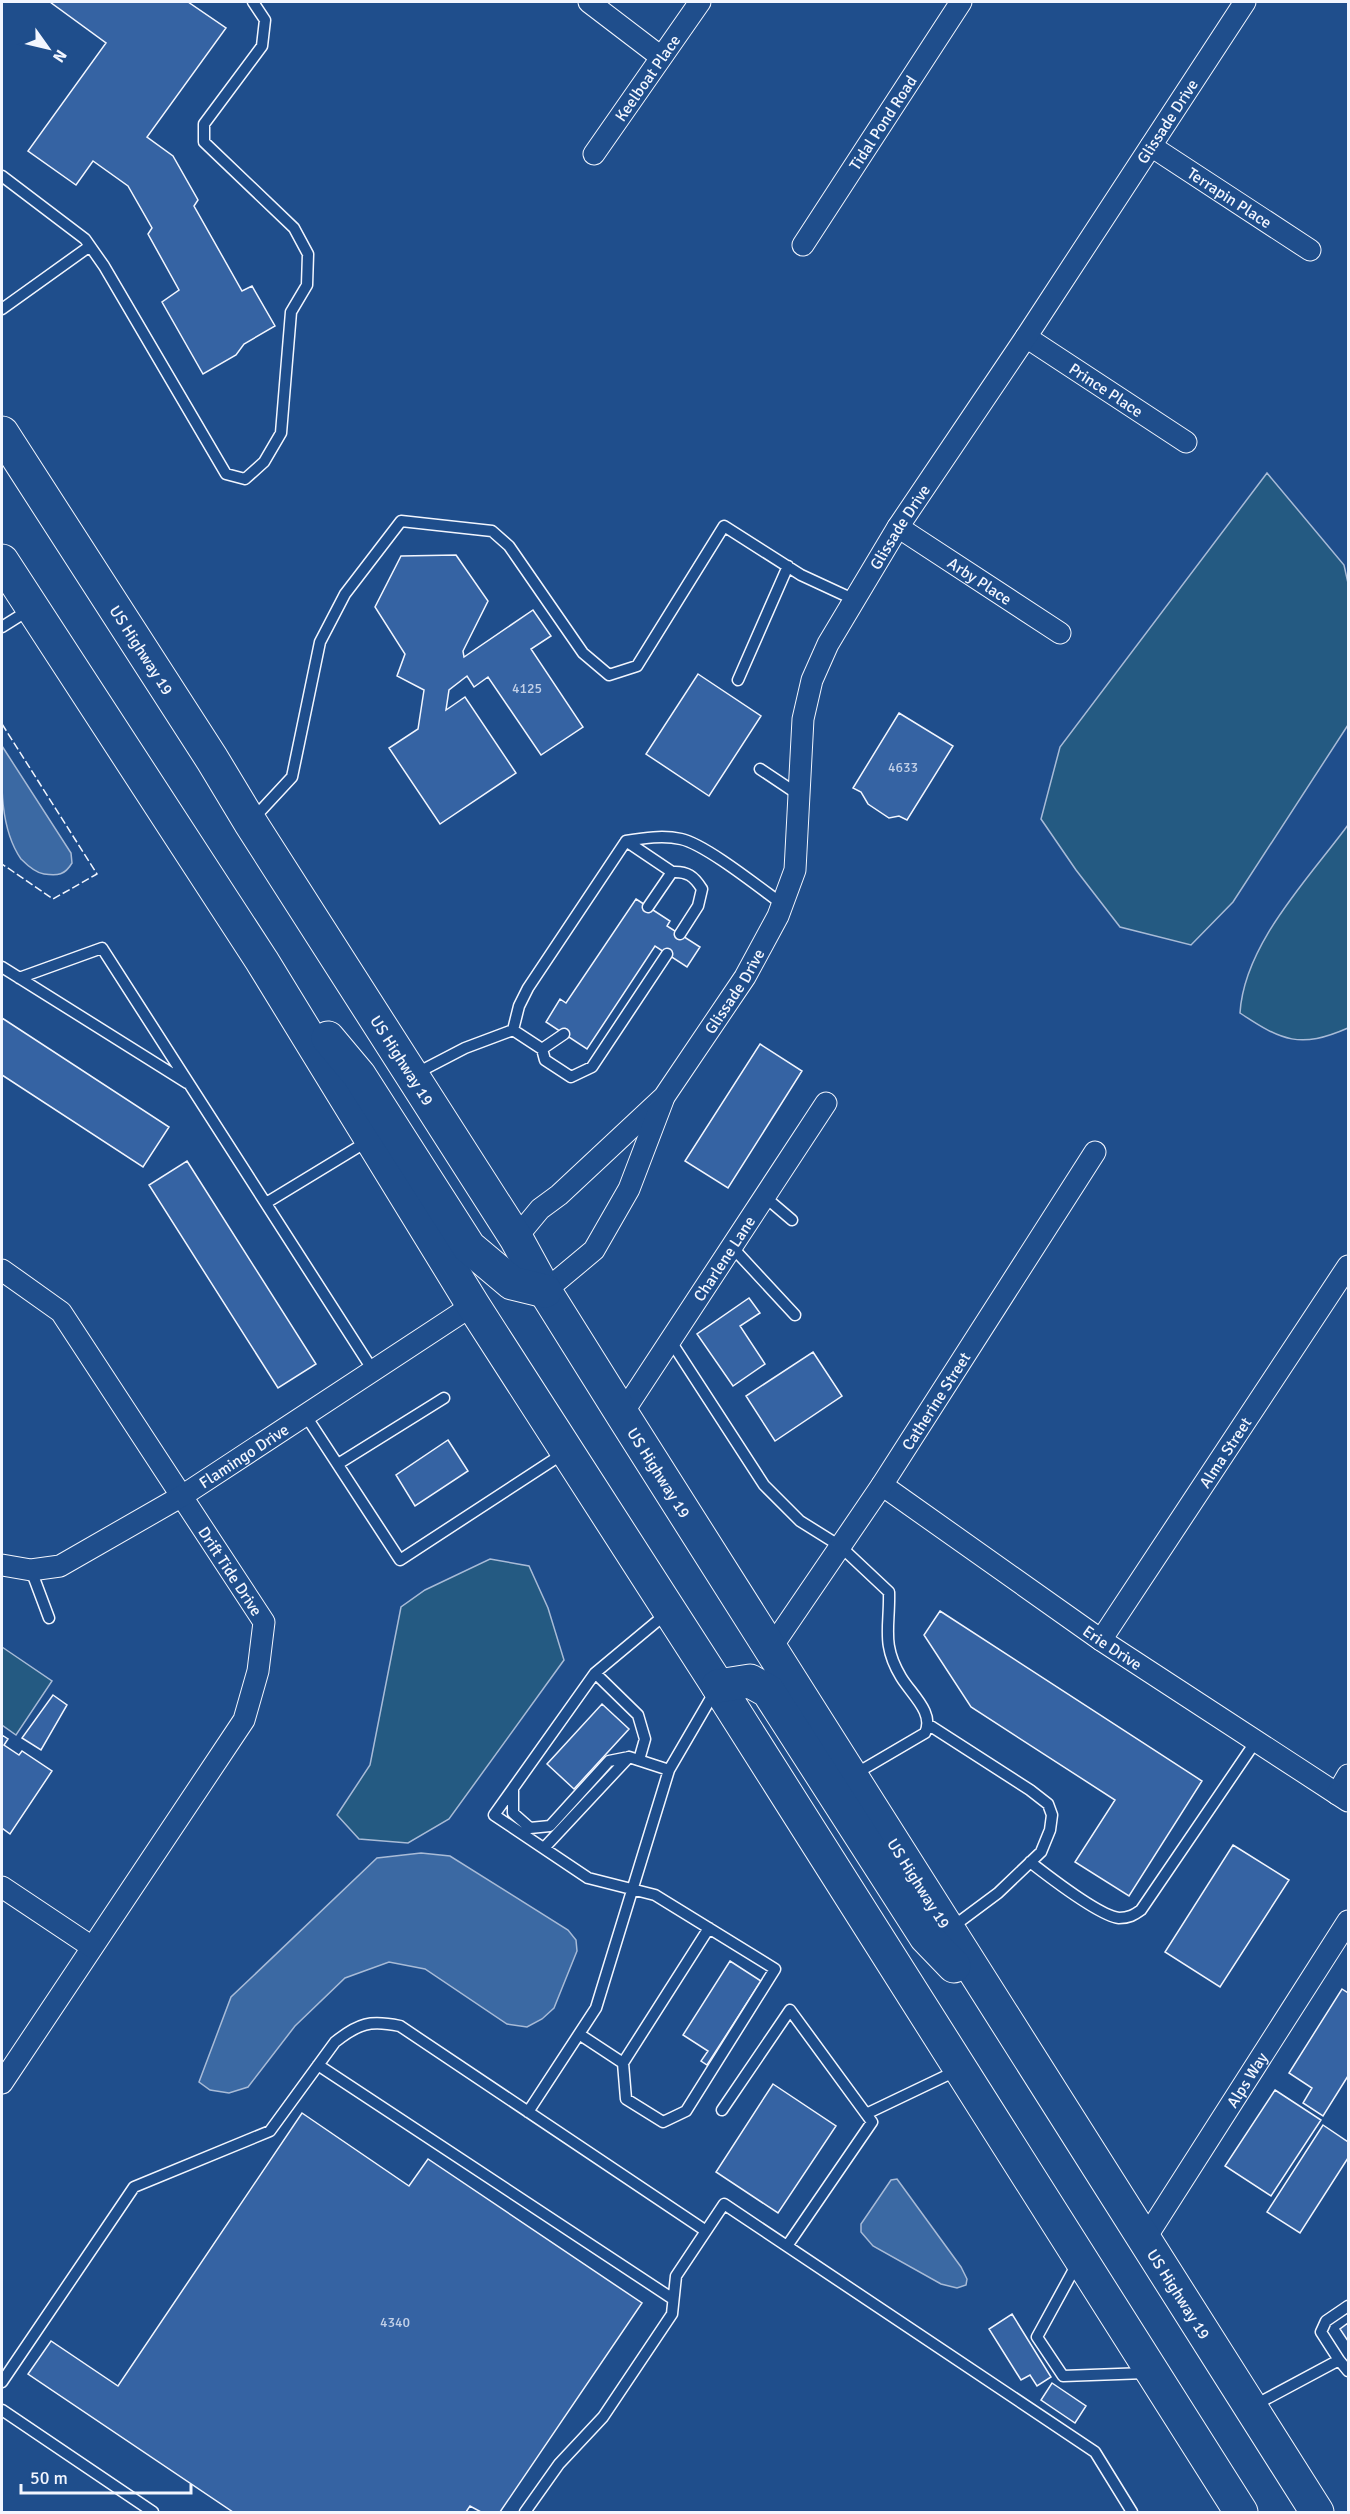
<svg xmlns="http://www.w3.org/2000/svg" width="1350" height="2514" font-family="Signika,sans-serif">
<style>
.green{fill:#245a82;stroke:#a8bbd7;stroke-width:1.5}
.water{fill:#3b69a3;stroke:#a8bbd7;stroke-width:1.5}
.building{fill:#3563a3;stroke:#f2f6ff;stroke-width:1.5}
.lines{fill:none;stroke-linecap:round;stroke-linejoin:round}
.service-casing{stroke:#f2f6ff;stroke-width:13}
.minor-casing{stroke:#f2f6ff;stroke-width:23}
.trunk-casing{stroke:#f2f6ff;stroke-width:35}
.service{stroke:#1f4e8c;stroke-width:10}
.minor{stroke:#1f4e8c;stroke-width:21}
.trunk{stroke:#1f4e8c;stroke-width:33}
.fence{stroke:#f2f6ff;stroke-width:1.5;stroke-dasharray:8 3;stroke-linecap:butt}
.labels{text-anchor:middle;stroke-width:4.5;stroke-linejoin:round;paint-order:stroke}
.number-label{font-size:14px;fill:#c3d1e8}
.street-label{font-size:16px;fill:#f2f6ff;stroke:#1f4e8c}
</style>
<rect width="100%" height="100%" fill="#1f4e8c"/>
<path class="green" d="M1267 473 1344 565 1348 583V725L1233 902 1191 945 1120 927 1076 870 1041 819 1060 747Z
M1348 825V1028C1300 1049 1282 1041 1240 1013 1244 944 1309 878 1348 825Z
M490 1559 529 1566 548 1608 564 1660 449 1819 408 1843 359 1839 337 1815 370 1765 401 1607 425 1590Z
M2 1647 52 1681 16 1735 2 1725Z"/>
<path class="water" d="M2 746 71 853 72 863C65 875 58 876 44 874 36 873 27 865 21 859 0 829 1 784 2 746Z
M421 1853 450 1856 568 1930 576 1940 577 1951 554 2008 542 2019 527 2027 507 2024 425 1969 389 1962 345 1978 295 2026 248 2087 229 2093 210 2090 199 2082 231 1997 377 1858Z
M897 2179 961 2267 967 2279 966 2285 957 2288 941 2284 873 2246 861 2232V2224L891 2180Z"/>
<path class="building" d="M50 2H188L226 28 147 137 173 156 198 200 194 206 242 291 252 286 275 326 244 344 236 355 203 374 162 302 179 290 148 234 152 228 128 186 93 161 76 185 28 151 106 43Z
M456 555 488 601 463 651 464 657 533 610 551 636 531 649 583 727 541 755 488 677 474 687 467 676 449 690 446 710 465 697 516 773 440 824 389 748 418 729 424 690 397 676 405 654 375 607 401 556Z
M698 674 761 716 709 796 646 754Z
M899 713 953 746 907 820 899 816 889 818 868 804 861 792 853 788Z
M636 899 670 921 667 926 700 947 687 967 655 946 587 1049 546 1022 560 999 566 1003Z
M2 1018 169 1127 143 1167 2 1075Z
M760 1044 802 1071 728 1188 685 1161Z
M187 1161 316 1364 278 1388 149 1185Z
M749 1298 760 1313 740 1326 765 1364 733 1386 697 1334Z
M813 1352 842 1396 775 1441 746 1396Z
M448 1440 468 1471 415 1506 396 1475Z
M940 1611 1202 1781 1129 1896 1075 1862 1115 1800 971 1707 924 1635Z
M53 1695 67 1705 41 1750 22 1738Z
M602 1704 629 1729 574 1789 547 1764Z
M2 1735 8 1739 4 1745 19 1755 22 1751 52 1771 10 1834 2 1828Z
M1233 1845 1289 1880 1220 1987 1165 1952Z
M730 1961 761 1981 707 2065 701 2061 708 2051 683 2035Z
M1342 1989 1348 1993V2076L1323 2116 1303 2103 1312 2088 1289 2073Z
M773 2084 836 2126 778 2213 716 2172Z
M1275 2090 1321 2120 1271 2196 1225 2166Z
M302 2113 409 2186 428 2159 642 2303 500 2512H481L470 2506 466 2512H233L28 2374 51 2341 118 2386Z
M1323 2125 1348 2142V2158L1300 2233 1267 2212Z
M1012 2314 1051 2377 1037 2386 1030 2375 1021 2380 989 2329Z
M1348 2323V2341L1340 2329Z
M1052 2383 1086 2406 1075 2423 1041 2400Z"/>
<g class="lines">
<defs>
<path id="service" d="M2 176 85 239 104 266 226 474 245 479 264 462 281 433 291 312 307 285 308 254 294 228 204 142V124L262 46 265 20 253 2
M2 309 90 246
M2 627 29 610
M738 680 788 566
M760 769 799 795
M253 819 292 777 320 642 345 594 401 521 492 531 509 546 583 653 609 675 637 666 724 526 801 575 855 600
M626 841 672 872
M648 907 672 872C687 871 694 876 702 889L698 906 680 934
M2 967 187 1083
M19 978 102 948 374 1372
M513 1030 519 1006 528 988 626 841C644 838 663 835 681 839 705 844 760 888 782 904
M513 1030 542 1049
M564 1034 542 1049 545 1060 571 1077 592 1067 667 954
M415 1074 465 1048 513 1030
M765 1197 792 1220
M266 1203 368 1141
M732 1247 795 1315
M670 1340 764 1485 800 1521 840 1546 889 1592C890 1627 881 1644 901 1677 911 1694 935 1713 925 1733L855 1774
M306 1416 400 1560 564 1453
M338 1464 444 1398
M31 1570 49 1618
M595 1673 638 1715 645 1739 639 1760
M929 1725 1030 1790 1048 1804 1052 1815 1050 1830 1041 1852 998 1893 951 1928
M513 1789V1813L530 1828 550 1826 609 1761 629 1757
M544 1848 629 1757 669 1770
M1030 1862C1048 1876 1099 1916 1119 1918 1129 1918 1134 1915 1141 1910L1256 1741
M579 2034 623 2063 709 1928
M623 2063 626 2099 663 2122 686 2111 775 1969 655 1895 588 1878 494 1815 595 1673 667 1613
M318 2065 673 2299
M722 2110 790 2010 872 2122 787 2246
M528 2112 596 2008 669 1770 715 1691
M866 2114 958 2070
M1078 2262 1037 2337 1063 2376 1146 2373
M1339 2360 1321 2332 1326 2321 1348 2306
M2 2382 134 2187 270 2131 335 2042C359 2023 370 2020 400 2026L706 2231
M1255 2405 1339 2360 1348 2371
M2 2410 153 2512
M525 2512 559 2464 603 2417 672 2314 676 2276 724 2204 1095 2452 1132 2512"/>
<g id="minor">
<path d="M589 2 661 57"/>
<path id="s1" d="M1151 146 1310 250"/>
<path id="s2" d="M594 154 700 2"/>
<path id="s3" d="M803 245 961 2"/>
<path id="s4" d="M1026 337 1186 442"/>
<path id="s5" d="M898 527 1060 633"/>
<path id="s6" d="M516 1238 540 1209 559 1195 664 1097 745 977 778 916 795 870 803 719 812 680 828 644 898 527 1026 337 1245 2"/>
<path id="s7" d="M2 1270 61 1312 264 1622 258 1671 244 1720 2 2083"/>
<path d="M545 1291 594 1250 629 1189 663 1100"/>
<path id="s8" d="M622 1414 826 1103"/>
<path id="s9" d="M882 1485 1101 1640 1348 1801"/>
<path id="s10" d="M2 1565 31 1570 60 1566 182 1496 473 1305"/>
<path id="s11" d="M1101 1640 1348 1266"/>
<path id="s12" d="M771 1648 882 1485 1095 1152"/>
<path d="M1337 1794 1348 1775"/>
<path d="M2 1887 92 1947"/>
<path id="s13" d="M1145 2239 1348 1921"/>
</g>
<g id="trunk">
<path id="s14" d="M2 433 212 759 250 822 516 1238 545 1291 622 1414 1317 2512"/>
<path d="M2 561 262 961 473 1305 718 1686 1241 2512"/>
<path d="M328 1038 359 1075 469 1247 512 1283 545 1291"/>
<path d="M718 1686 750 1681 768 1691 926 1937 954 1966"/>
</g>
</defs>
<use href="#service" class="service-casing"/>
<use href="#minor" class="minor-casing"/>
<use href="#trunk" class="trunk-casing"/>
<use href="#service" class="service"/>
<use href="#minor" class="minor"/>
<use href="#trunk" class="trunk"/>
<path class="fence" d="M2 724 97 874 53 899 2 864"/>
</g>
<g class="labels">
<g class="number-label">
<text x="527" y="693">4125</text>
<text x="903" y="772">4633</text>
<text x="395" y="2327">4340</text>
</g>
<g class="street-label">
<text dy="6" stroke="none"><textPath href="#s2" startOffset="93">Keelboat Place</textPath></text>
<text dy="6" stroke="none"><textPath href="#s6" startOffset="1322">Glissade Drive</textPath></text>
<text dy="6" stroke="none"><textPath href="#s3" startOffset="146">Tidal Pond Road</textPath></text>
<text dy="6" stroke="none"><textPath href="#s1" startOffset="94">Terrapin Place</textPath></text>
<text dy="6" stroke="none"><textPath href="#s4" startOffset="96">Prince Place</textPath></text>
<text dy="6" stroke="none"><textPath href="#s6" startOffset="836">Glissade Drive</textPath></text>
<text dy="6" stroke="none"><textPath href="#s5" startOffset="98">Arby Place</textPath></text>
<text dy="6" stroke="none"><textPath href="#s14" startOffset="258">US Highway 19</textPath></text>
<text dy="6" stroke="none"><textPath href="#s6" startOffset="332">Glissade Drive</textPath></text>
<text dy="6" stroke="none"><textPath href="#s14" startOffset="744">US Highway 19</textPath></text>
<text dy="6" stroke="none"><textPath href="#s8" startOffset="186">Charlene Lane</textPath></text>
<text dy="6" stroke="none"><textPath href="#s12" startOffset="297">Catherine Street</textPath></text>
<text dy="6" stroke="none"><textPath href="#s11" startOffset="225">Alma Street</textPath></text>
<text dy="6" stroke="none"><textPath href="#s10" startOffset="273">Flamingo Drive</textPath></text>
<text dy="6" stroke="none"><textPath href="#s14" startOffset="1230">US Highway 19</textPath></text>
<text dy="6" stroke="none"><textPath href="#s7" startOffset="382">Drift Tide Drive</textPath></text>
<text dy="6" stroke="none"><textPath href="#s9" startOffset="282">Erie Drive</textPath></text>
<text dy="6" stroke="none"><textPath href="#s14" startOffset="1716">US Highway 19</textPath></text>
<text dy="6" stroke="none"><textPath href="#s13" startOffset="189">Alps Way</textPath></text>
<text dy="6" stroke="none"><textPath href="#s14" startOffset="2202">US Highway 19</textPath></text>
</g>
</g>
<rect width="1350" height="2514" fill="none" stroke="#f2f6ff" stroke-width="6"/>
<g transform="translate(48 48) rotate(124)" stroke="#1f4e8c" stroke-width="4.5" paint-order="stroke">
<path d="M0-4.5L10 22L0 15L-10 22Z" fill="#f2f6ff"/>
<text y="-9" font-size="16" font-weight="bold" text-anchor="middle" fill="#f2f6ff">N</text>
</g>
<path d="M21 2484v9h170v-9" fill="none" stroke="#f2f6ff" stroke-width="3"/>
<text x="30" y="2484" font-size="18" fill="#f2f6ff" stroke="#1f4e8c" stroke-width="4.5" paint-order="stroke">50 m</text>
</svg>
